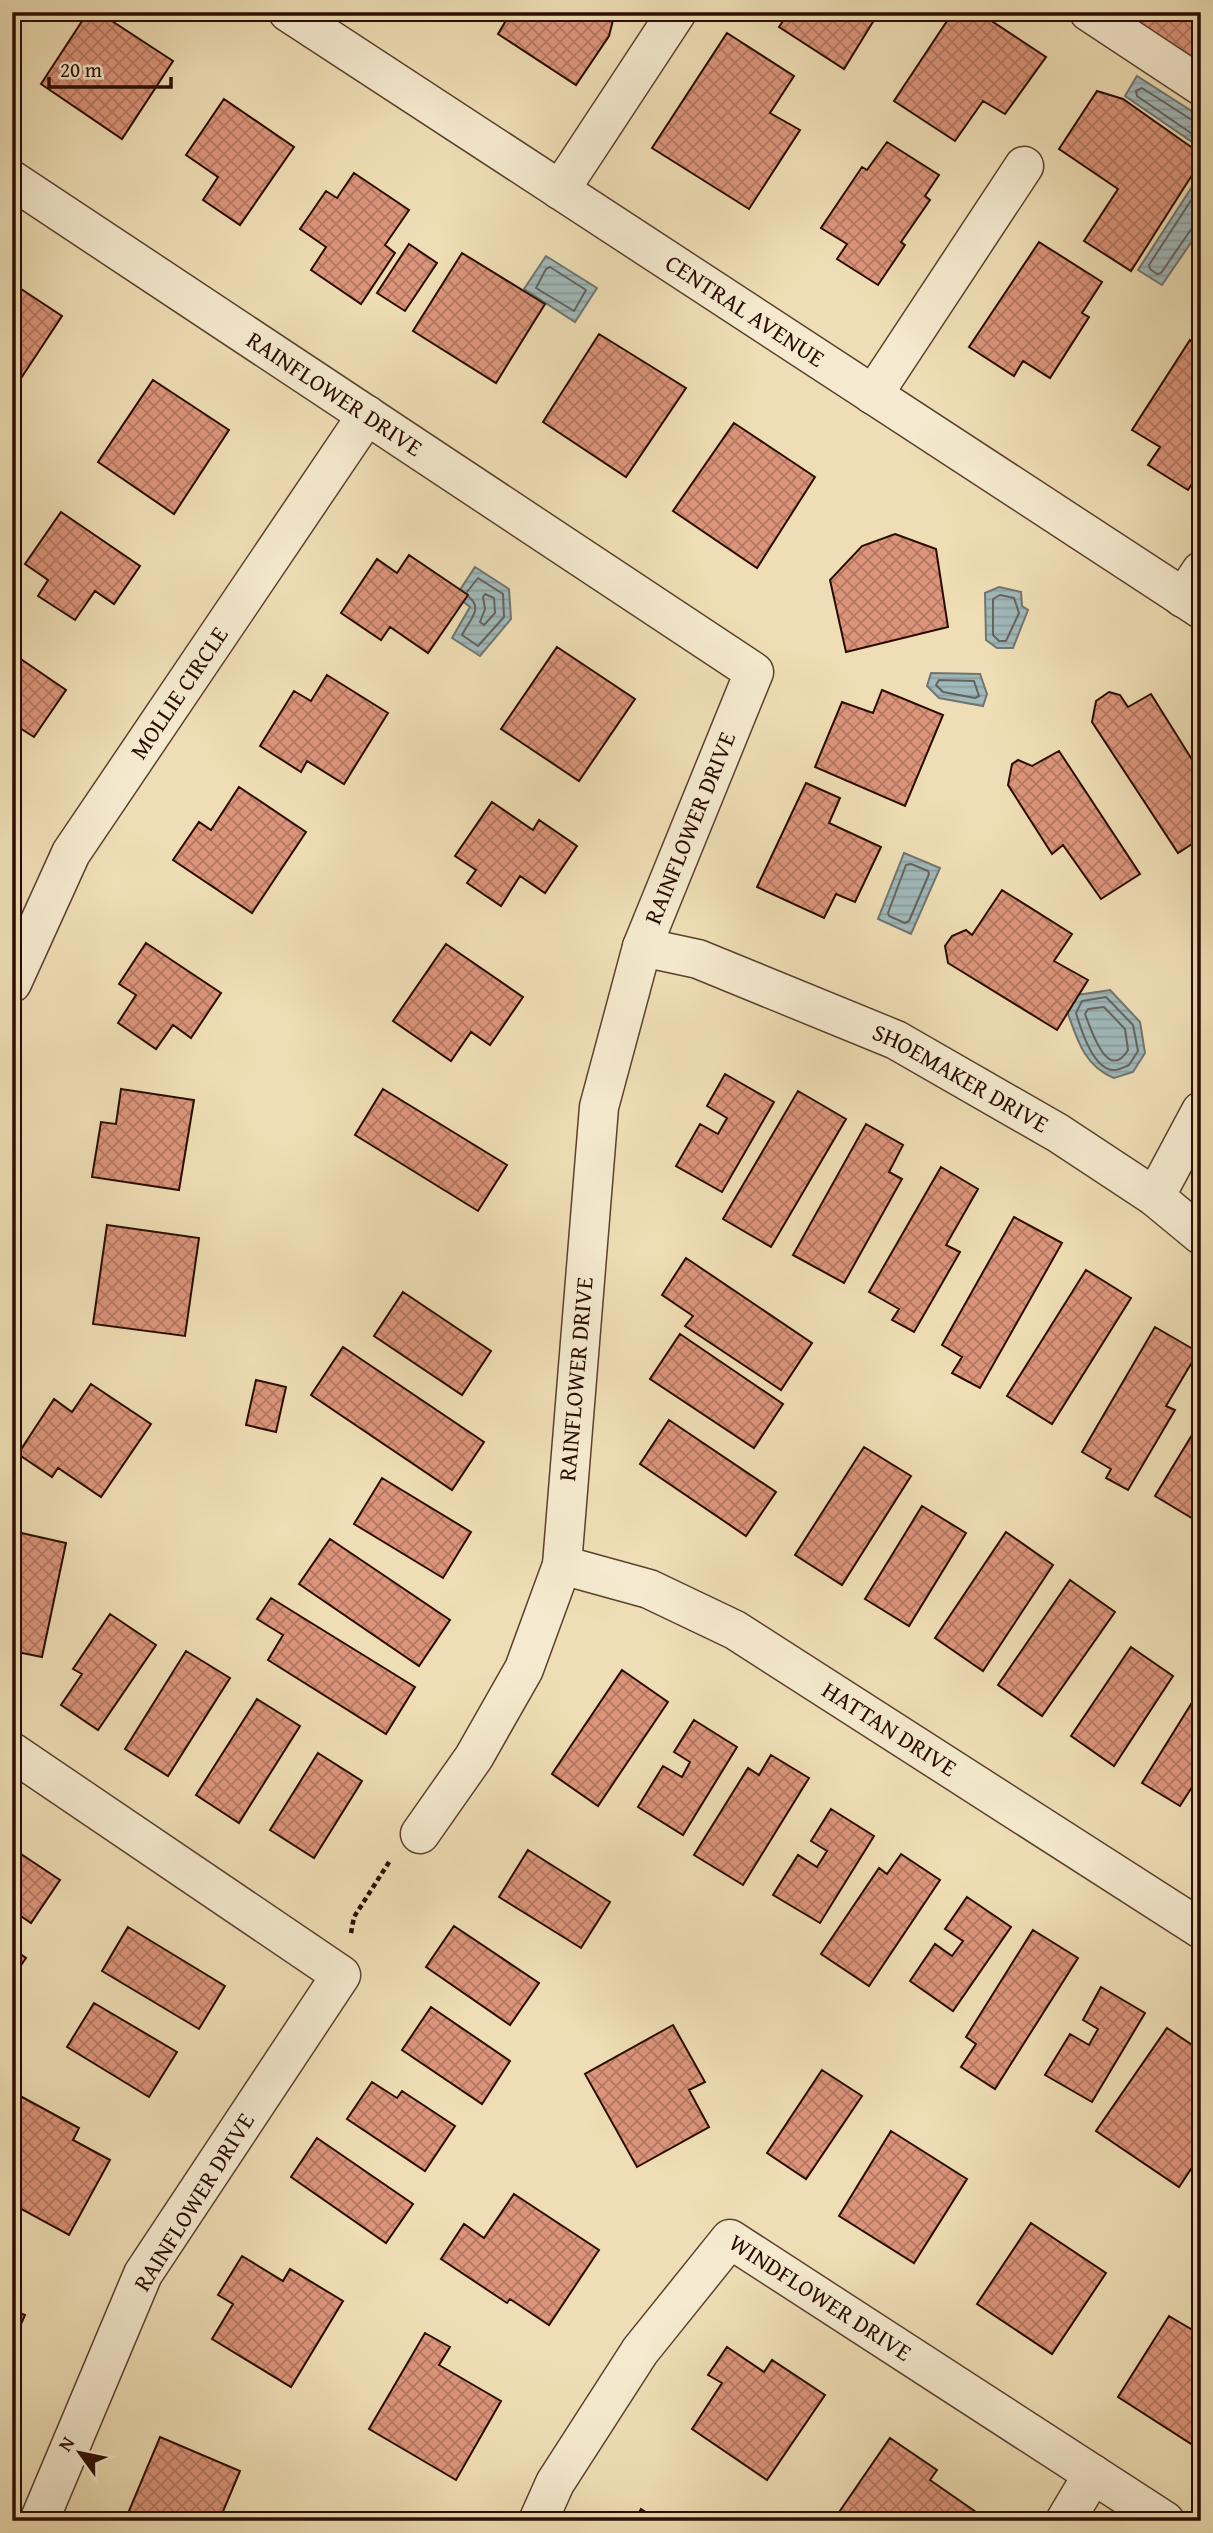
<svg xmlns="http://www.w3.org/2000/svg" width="1213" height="2533" font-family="'Gentium Book Plus',serif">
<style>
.water{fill:url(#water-rules);stroke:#717470;stroke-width:2}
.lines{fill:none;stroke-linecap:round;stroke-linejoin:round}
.shore{stroke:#65625e;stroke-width:2}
.building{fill:url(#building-cross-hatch);stroke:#2a0c01;stroke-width:2}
.minor-casing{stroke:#5b402e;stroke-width:41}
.path{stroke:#2a0c01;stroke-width:4.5;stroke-dasharray:5 3.5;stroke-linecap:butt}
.minor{stroke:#f5eacf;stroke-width:38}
.labels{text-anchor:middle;stroke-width:5;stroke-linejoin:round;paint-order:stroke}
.street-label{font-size:24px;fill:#2a0c01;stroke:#f5eacf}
</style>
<defs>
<pattern id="water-rules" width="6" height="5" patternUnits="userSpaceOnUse" patternTransform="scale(1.75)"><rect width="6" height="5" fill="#a0b9ba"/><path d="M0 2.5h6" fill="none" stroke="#8a9e9e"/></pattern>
<pattern id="building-cross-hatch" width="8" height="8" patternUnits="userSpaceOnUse" patternTransform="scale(1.75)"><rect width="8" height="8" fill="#dc957b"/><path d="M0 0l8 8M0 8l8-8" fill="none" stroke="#b37862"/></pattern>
</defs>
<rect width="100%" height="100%" fill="#efdeb5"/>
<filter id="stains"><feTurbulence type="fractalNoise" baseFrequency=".00286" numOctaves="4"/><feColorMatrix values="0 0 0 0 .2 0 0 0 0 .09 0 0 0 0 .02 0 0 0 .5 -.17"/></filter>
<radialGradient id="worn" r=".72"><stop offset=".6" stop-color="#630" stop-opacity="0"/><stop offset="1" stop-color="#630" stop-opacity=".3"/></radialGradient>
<path class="water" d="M1137 76 1201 117V148L1125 96Z
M1201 173V228L1162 285 1138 270Z
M546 256 597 288 575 322 524 289Z
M475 567 509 589 511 619 480 656 452 638 470 607 456 596Z
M999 587 1021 592 1022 606 1028 610 1013 648H997L986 640 985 593Z
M931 673 980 674 987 694 983 706 939 698 927 686Z
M904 853 940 868 911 934 878 919Z
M1110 990 1140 1022 1145 1053 1133 1072 1114 1078C1084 1066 1077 1039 1067 1011L1077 995Z"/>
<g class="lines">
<path class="shore" d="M1201 123 1195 122 1142 88 1136 91 1137 96 1201 140
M1201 185 1149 265 1150 269 1157 274 1161 273 1192 228 1201 225
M550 267 586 290 574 311 536 288 546 269Z
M467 592 478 578 503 594 504 617 478 646 462 635C468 622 484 609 469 597
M485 594 494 598 495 613 484 625 480 622 485 609 483 597Z
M1000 595 1014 598 1019 613 1006 641H999L993 635V599Z
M939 680 974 681 979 696 975 698 943 692 936 685Z
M911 864 928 871 929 874 909 921 905 923 889 916 888 913 906 865Z
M1106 997 1133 1025 1138 1051 1129 1065C1124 1067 1118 1071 1112 1070 1092 1067 1081 1029 1076 1013L1082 1001Z
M1104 1007 1125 1029 1128 1050C1108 1083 1091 1030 1085 1014L1088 1009Z"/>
</g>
<path class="building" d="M12 12H27L12 36Z
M88 12H98L173 61 122 139 41 84Z
M511 12H615L609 36 576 85 498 34Z
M789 12H879L844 69 779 27Z
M953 12H978L1046 57 1005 114 983 101 955 141 894 101Z
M1121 12H1201V65Z
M727 33 794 76 770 113 800 130 749 209 652 148Z
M1097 91 1123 99 1201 154V161L1131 271 1084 241 1118 189 1059 149Z
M224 99 294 147 240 225 203 200 218 177 186 155Z
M887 142 939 175 925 196 930 200 901 242 905 245 878 285 837 259 847 244 821 228 862 167 867 170Z
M354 173 409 210 385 245 395 253 361 304 311 270 326 247 300 229 326 191 337 198Z
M1039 242 1102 282 1082 313 1089 317 1050 378 1023 361 1014 376 969 347Z
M409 244 437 263 405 311 377 293Z
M462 253 545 304 496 383 413 331Z
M12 283 62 316 12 392Z
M599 334 686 388 626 477 543 422Z
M1190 340 1201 347V470L1188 490 1148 465 1160 447 1132 430Z
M153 380 229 430 174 514 98 462Z
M734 423 815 477 757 568 673 511Z
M61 512 140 566 114 604 95 591 75 620 38 596 48 580 25 564Z
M895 534 936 549 948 627 846 652 830 580 862 546Z
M409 555 468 595 428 653 390 627 381 640 341 613 377 559 397 573Z
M557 647 635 699 579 781 501 729Z
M12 653 66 690 34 737 12 723Z
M327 675 388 713 344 784 307 761 301 772 260 746 294 691 311 701Z
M882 690 943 715 905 806 815 767 842 702 873 713Z
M1109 692 1120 695 1128 707 1151 694 1201 774V838L1178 853 1092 722 1096 701Z
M1059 751 1140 874 1101 899 1063 845 1052 854 1008 785 1012 764 1018 760 1032 766Z
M806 783 840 798 829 823 881 847 855 902 836 894 824 918 757 887Z
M239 787 306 832 252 913 173 860 199 822 211 830Z
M492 802 533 830 539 820 577 846 545 893 520 876 501 906 467 883 476 870 455 856Z
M1002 890 1072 934 1054 961 1088 980 1057 1030 948 963 945 946 952 936 966 930 972 935Z
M146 943 221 993 191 1038 173 1025 156 1049 118 1023 136 995 119 984Z
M446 944 523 997 490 1045 471 1032 451 1061 393 1021Z
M725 1074 774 1102 722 1192 676 1166 700 1124 718 1134 727 1118 707 1106Z
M121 1089 194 1100 179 1190 92 1177 101 1122 116 1124Z
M383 1089 507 1165 478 1211 355 1135Z
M798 1091 846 1119 771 1247 723 1219Z
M866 1124 903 1145 889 1172 902 1179 844 1283 793 1255Z
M941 1167 978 1189 946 1245 960 1252 914 1332 892 1320 899 1309 869 1292Z
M1014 1217 1062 1243 980 1388 952 1373 962 1357 942 1345Z
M107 1225 199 1238 185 1336 93 1324Z
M686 1258 812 1343 781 1390 685 1326 693 1316 662 1295Z
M1086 1270 1131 1298 1052 1424 1007 1396Z
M403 1292 491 1351 462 1395 374 1336Z
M1155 1327 1198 1352 1166 1406 1175 1410 1128 1490 1106 1478 1111 1469 1082 1452Z
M680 1334 783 1404 754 1448 650 1379Z
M343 1347 484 1442 452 1490 311 1395Z
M256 1380 286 1387 276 1432 246 1425Z
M91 1384 151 1424 101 1497 58 1468 52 1477 18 1454 54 1399 72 1412Z
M669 1420 776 1492 746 1536 640 1464Z
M1201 1420V1522L1200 1523 1155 1496Z
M864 1447 911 1476 842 1585 795 1555Z
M382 1478 471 1532 443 1578 354 1524Z
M922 1506 966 1533 909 1626 865 1599Z
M17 1532 66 1543 42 1657 12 1651V1556Z
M1006 1532 1053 1565 983 1671 935 1638Z
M330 1539 450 1620 419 1666 299 1584Z
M1070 1580 1115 1612 1042 1716 998 1685Z
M271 1598 415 1687 386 1734 268 1660 283 1635 257 1619Z
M110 1614 156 1645 98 1730 61 1705 82 1674 73 1669Z
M1131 1647 1173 1676 1114 1766 1071 1736Z
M186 1651 230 1678 168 1776 125 1749Z
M622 1670 668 1702 598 1806 552 1774Z
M1201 1688V1788L1194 1784 1180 1806 1142 1783Z
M257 1699 300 1726 239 1823 196 1795Z
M694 1720 737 1747 683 1835 638 1807 663 1766 682 1777 690 1762 674 1752Z
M318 1753 362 1781 314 1858 270 1830Z
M771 1755 809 1778 743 1885 694 1855 748 1768 759 1775Z
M831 1809 874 1836 820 1923 773 1895 798 1855 817 1867 827 1851 811 1841Z
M12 1848 60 1880 31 1923 12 1910Z
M528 1850 610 1902 581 1948 499 1897Z
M901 1854 940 1880 869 1986 821 1954 879 1868 887 1874Z
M967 1897 1011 1927 953 2011 910 1981 935 1944 952 1956 963 1941 945 1929Z
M454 1926 539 1983 510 2025 426 1967Z
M128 1927 225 1986 199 2029 102 1971Z
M1033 1930 1078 1958 995 2089 961 2067 976 2044 966 2037Z
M12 1948 26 1958 12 1978Z
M1101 1987 1145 2013 1092 2102 1045 2075 1070 2034 1089 2045 1098 2029 1083 2020Z
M94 2003 177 2052 149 2097 67 2047Z
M431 2007 510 2061 482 2104 402 2050Z
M673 2025 705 2082 689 2090 709 2127 637 2167 585 2074Z
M1167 2028 1201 2051V2154L1179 2187 1096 2131Z
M822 2070 862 2096 806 2179 767 2153Z
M372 2082 397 2098 402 2091 455 2126 425 2171 347 2119Z
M22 2097 79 2128 73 2140 110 2160 69 2235 12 2204V2114Z
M891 2131 967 2179 914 2263 839 2216Z
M317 2138 413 2204 386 2243 291 2177Z
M514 2194 599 2250 549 2325 510 2299 507 2303 441 2259 464 2224 484 2238Z
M1031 2223 1106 2273 1052 2354 977 2304Z
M242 2256 283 2281 290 2269 343 2301 291 2387 212 2339 233 2304 218 2295Z
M12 2310 25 2315 12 2344Z
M1169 2316 1201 2335V2439L1196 2447 1118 2397Z
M425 2333 450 2347 439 2365 501 2401 456 2480 369 2429Z
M727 2347 764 2372 772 2360 825 2395 767 2480 692 2429 722 2383 708 2375Z
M160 2437 240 2471 219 2521H133L126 2518Z
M890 2438 937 2470 930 2480 976 2512 970 2521H833Z
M641 2509 660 2521H634Z"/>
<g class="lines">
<defs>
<g id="minor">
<path id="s1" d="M288 12 1201 609"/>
<path d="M1089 12 1201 86"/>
<path id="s2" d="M12 180 754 672 642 947 599 1107 562 1565 524 1669 474 1757 420 1834"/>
<path d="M560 190 677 12"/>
<path d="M873 395 1024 166"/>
<path d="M1183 598 1201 571"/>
<path id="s3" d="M642 947 698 959 896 1040 1058 1133 1155 1197 1201 1235"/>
<path id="s4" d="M12 983 71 853 367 415"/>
<path d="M1155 1197 1201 1111"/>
<path id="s5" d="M562 1565 649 1589 735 1630 1201 1929"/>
<path d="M12 1752 341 1975 143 2274 39 2521"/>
<path id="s6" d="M538 2521 555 2483 640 2351 730 2239 1165 2521"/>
<path d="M1065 2521 1093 2474"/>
</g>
</defs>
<use href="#minor" class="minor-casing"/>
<path class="path" d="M351 1933 354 1917 391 1859"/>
<use href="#minor" class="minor"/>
</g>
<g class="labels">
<g class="street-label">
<text dy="8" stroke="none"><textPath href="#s1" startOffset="546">CENTRAL AVENUE</textPath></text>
<text dy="8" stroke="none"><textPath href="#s2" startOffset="387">RAINFLOWER DRIVE</textPath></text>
<text dy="8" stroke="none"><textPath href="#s4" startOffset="336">MOLLIE CIRCLE</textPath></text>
<text transform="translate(690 828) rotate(-68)" y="8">RAINFLOWER DRIVE</text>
<text dy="8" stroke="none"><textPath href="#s3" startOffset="346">SHOEMAKER DRIVE</textPath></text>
<text transform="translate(576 1379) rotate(-85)" y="8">RAINFLOWER DRIVE</text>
<text dy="8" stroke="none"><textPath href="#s5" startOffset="369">HATTAN DRIVE</textPath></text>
<text transform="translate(194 2202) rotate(-58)" y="8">RAINFLOWER DRIVE</text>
<text dy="8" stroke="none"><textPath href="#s6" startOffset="450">WINDFLOWER DRIVE</textPath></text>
</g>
</g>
<rect width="1213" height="2533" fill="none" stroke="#efdeb5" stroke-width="42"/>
<rect x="14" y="14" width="1185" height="2505" fill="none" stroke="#2a0c01" stroke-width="3.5"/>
<rect x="21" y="21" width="1171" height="2491" fill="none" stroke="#2a0c01" stroke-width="2"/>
<g transform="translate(80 2453) rotate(303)" stroke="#f5eacf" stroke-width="5" paint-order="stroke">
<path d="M0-5L12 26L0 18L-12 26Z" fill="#2a0c01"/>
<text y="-10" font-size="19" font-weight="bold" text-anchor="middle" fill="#2a0c01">N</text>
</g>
<path d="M49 77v10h122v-10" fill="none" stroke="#2a0c01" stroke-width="3.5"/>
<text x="60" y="77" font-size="21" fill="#2a0c01" stroke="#f5eacf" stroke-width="5" paint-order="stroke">20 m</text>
<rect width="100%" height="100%" filter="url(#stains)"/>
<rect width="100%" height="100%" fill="url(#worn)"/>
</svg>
